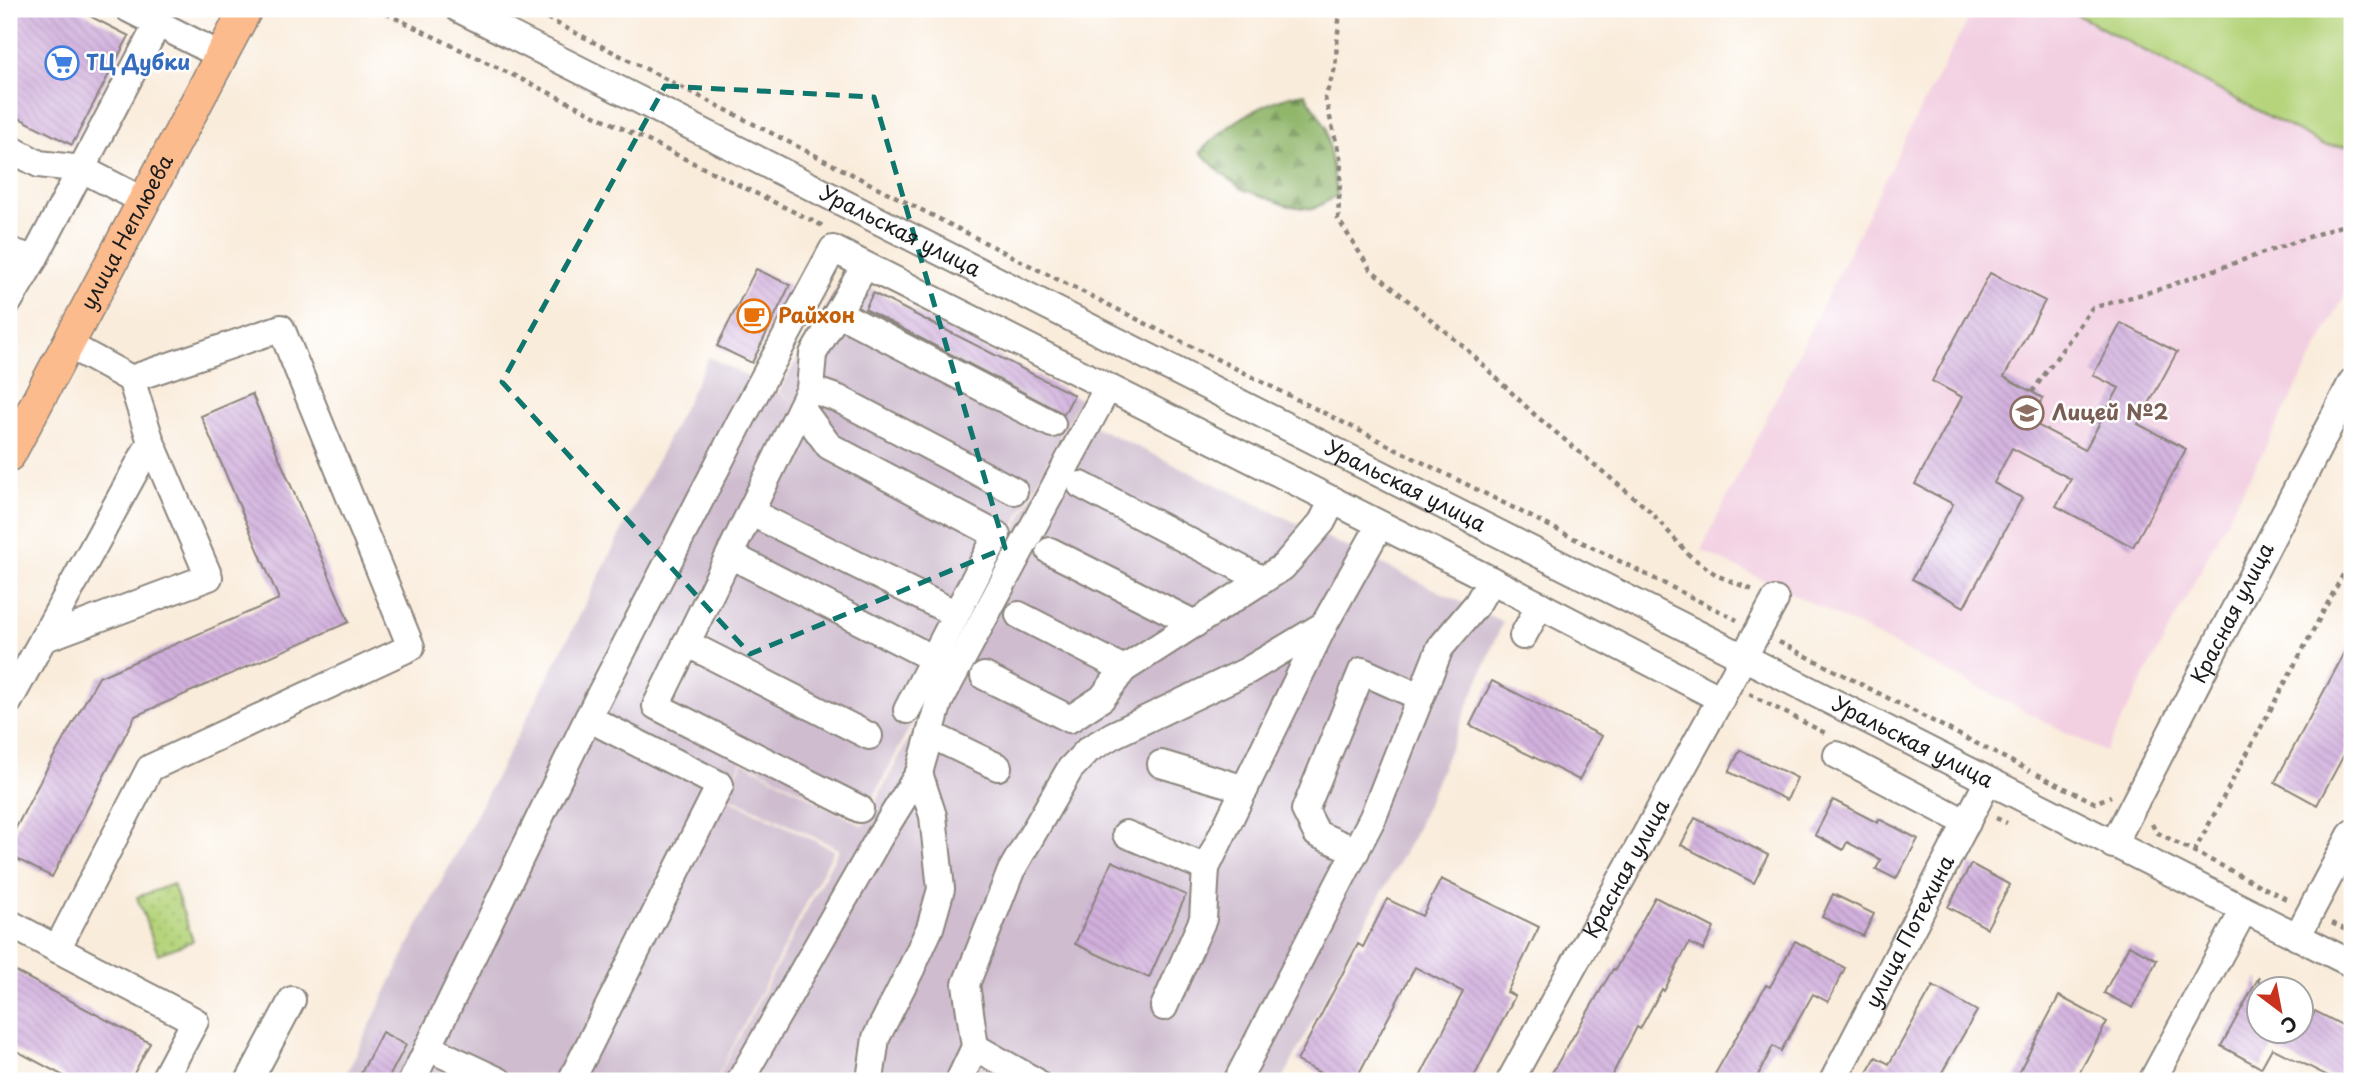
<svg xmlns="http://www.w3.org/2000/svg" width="2361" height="1090" font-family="'Playpen Sans',sans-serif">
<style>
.built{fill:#f2cfe1}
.industrial{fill:#cfbdcf}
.forest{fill:url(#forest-firs);stroke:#566944;stroke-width:2}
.park{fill:url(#park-dots);stroke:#68784c;stroke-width:2}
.pitch{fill:#b5d47b;stroke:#68784c;stroke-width:2}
.building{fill:url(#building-back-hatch)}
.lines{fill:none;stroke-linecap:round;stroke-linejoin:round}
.minor-casing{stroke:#8a847c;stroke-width:30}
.major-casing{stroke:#8a847c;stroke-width:35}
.path{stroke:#8a847c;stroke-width:4.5;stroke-dasharray:5 5;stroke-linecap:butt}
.minor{stroke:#fff;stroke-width:26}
.major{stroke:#fbbb8d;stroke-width:32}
.marked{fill:none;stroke:#0f766e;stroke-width:5;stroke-dasharray:14 9;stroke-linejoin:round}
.labels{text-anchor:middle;stroke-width:5;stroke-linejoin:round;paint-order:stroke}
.shop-label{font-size:21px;font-weight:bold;fill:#366cbe;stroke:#fff;text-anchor:start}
.street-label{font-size:21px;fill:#1c1c1c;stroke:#fff}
.food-label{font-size:21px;font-weight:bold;fill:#c56008;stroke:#fff;text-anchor:start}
.education-label{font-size:21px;font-weight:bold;fill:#785e54;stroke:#fff;text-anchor:start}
</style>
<defs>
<pattern id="forest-firs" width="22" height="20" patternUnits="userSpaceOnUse" patternTransform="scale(1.75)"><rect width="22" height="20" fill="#90b66b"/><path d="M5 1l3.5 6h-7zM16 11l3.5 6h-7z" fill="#759357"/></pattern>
<pattern id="park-dots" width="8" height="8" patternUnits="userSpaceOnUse" patternTransform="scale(1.75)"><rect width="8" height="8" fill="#b5d47b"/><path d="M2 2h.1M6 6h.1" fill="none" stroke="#9bb56a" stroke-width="1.8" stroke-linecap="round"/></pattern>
<pattern id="building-back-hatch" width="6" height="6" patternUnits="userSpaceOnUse" patternTransform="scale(1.75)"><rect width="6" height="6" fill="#d1b0dd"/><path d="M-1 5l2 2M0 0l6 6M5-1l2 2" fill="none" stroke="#b397bd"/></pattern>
</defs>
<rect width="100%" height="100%" fill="#fff"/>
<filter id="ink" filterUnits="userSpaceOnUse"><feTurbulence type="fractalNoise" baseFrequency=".0143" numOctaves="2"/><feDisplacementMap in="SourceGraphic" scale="14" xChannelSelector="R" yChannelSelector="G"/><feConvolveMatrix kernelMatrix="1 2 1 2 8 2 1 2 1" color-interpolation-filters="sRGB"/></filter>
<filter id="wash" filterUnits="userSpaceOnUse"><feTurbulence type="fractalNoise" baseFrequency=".00686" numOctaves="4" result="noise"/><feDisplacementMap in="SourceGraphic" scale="28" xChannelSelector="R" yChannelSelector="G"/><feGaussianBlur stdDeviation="1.57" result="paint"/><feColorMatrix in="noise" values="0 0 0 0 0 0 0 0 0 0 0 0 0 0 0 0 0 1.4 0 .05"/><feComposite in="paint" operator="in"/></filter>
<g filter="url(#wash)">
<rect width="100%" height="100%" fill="#f9ecdb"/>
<path class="built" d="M1974 9H2352V282L2105 752 1844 619 1701 550 1911 127Z"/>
<path class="industrial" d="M844 274 1080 399 861 822 742 760 725 797 834 850 715 1081H343L416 930 556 662 709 357 796 402 779 392Z
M1073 416 1503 622 1414 835 1340 968 1282 1081H716L839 849 726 795 743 762 863 826 946 666Z"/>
<path class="forest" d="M1305 93 1326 127 1337 196 1313 209 1289 206 1242 189 1219 171 1200 152C1227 124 1267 98 1305 93Z"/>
<path class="park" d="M173 884 193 941 158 954 137 897Z"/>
<path class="pitch" d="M2066 9H2352V146L2323 145Z"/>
<g id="blocks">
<path class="building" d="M9 9H76L129 36 72 145 9 113Z
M756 269 790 285 752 363 717 346Z
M1990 273 2045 301 2004 377 2043 398 2031 422 2085 450 2119 388 2093 375 2121 323 2177 352 2138 424 2186 449 2133 547 2056 506 2071 479 2012 448 1994 483 2022 498 1964 607 1912 579 1953 504 1915 484 1962 397 1932 381Z
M873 293 1074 395 1064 414 865 309Z
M252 394 349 622 135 716 52 877 9 855V841L45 772 99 677 279 599 201 416Z
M2352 639V740L2317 805 2275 782Z
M1492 681 1602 736 1579 780 1470 725Z
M1740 750 1797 778 1787 800 1729 772Z
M1833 800 1878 823 1879 819 1918 839 1896 879 1876 869 1881 860 1847 842 1843 850 1815 835Z
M1695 818 1768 855 1754 883 1681 845Z
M1112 861 1186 895 1149 978 1075 944Z
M1971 864 2010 885 1987 928 1948 907Z
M1441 879 1539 927 1507 992 1515 996 1472 1081H1418L1463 992 1415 967 1355 1081H1336L1297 1061 1358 944 1363 947 1387 899 1422 916Z
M1833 894 1874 914 1863 936 1822 917Z
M1655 897 1714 928 1703 950 1689 943 1664 991 1662 989 1640 1029 1637 1027 1609 1081H1547L1613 969 1615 970Z
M1795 941 1845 968 1828 1002 1813 994 1781 1051 1773 1046 1755 1081H1729L1715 1074 1766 985 1770 987Z
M2129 945 2157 960 2133 1008 2104 993Z
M9 968 150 1043 130 1081H73L9 1047Z
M2259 977V1031H2305L2315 1011 2352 1030V1081H2338L2272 1048 2261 1068 2221 1046Z
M1933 986 1977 1011 1937 1081H1862L1876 1057 1889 1064Z
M2059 996 2107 1022 2075 1081H2014Z
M382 1032 406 1045 387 1081H357Z"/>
</g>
</g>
<g filter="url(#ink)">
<use href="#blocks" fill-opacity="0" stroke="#8a847c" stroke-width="2"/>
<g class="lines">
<defs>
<g id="minor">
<path d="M129 9 222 56"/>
<path id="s1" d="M459 9 2352 964"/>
<path d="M9 148 39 164 82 169 142 200"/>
<path d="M9 251 34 259"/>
<path d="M9 301 34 259 158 23"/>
<path d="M838 313 1052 424"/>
<path d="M810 389 839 399 1014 491"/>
<path d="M801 408 829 446 997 535 907 710"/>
<path d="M1081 485 1263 580"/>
<path d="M750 512 956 614"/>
<path d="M1050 551 1195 624"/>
<path d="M730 555 932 658"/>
<path d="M1019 615 1124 669"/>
<path d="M1523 636 1540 605"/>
<path d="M43 639 151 442"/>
<path d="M686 643 869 736"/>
<path d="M984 676 1070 719 1102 698 1124 669 1283 567 1322 522 1333 500"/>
<path d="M9 701 43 639 209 577 151 442 131 379 67 344"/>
<path d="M931 735 998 767"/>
<path d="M1837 755 1967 823"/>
<path d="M1161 764 1245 789"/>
<path d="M860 809 656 706 810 389 813 354 865 266"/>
<path d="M1126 834 1206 868 1324 625 1380 525"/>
<path id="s2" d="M2113 845 2352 382"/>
<path d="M1356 851 1317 834 1305 810 1362 671 1420 697"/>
<path d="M9 923 57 949 150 768 411 647 281 328 131 379"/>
<path d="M2297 937 2352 833"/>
<path d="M57 949 195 1021 163 1081"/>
<path d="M1164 1007 1203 919 1206 868"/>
<path d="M975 1047 1035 1081"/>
<path d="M429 1048 499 1081"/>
<path d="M870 1080 876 1038 911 969 930 928 941 889 933 816 919 773"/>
<path d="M249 1081 292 1000"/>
<path d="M412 1081 588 718 740 422 833 249 1491 580 1721 699"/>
<path d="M571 1081 720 785 588 718"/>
<path d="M740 1081 880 836 919 773 939 702 1108 387"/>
<path d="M959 1081 975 1047 966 984 1011 871 1070 769 1088 750 1113 735 1247 671 1324 625"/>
<path d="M1237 1081 1373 817 1440 648 1477 604 1491 580"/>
<path id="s3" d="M1510 1081 1775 600"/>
<path id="s4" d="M1833 1081 1988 781"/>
<path d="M2152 1081 2244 910"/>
</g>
<g id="major">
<path id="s5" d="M9 455 246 9"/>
</g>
</defs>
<use href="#minor" class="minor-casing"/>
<use href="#major" class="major-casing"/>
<path class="path" d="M377 9 823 226
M529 9 1031 266 1737 620
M1342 9 1339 20 1335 68 1325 98 1341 161 1338 219 1370 269 1465 348 1535 415 1650 511 1689 555 1718 576 1753 590
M2032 392 2092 308 2157 290 2352 222
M1779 642 2030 771
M1749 694 1825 733
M2037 774 2095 803 2111 796
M1996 818 2007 823
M2152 824 2156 832 2290 901
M2194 852 2352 558
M2332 923 2352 933"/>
<use href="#minor" class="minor"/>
<use href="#major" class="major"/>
</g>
</g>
<path class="marked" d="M665 86 874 97 1005 548 750 654 502 382Z"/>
<defs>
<symbol id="supermarket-ring" viewBox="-11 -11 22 22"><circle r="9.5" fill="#fff" stroke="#3f7fe0" stroke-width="1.5"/><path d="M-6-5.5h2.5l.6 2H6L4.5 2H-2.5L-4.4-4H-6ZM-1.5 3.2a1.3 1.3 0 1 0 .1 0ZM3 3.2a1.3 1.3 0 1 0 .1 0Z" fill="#3f7fe0"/></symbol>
<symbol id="cafe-ring" viewBox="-11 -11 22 22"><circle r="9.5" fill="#fff" stroke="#e8710a" stroke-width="1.5"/><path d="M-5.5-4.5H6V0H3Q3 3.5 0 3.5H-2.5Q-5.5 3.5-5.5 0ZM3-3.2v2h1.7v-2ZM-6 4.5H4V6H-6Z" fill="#e8710a"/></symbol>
<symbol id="school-ring" viewBox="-11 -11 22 22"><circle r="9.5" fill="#fff" stroke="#8d6e63" stroke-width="1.5"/><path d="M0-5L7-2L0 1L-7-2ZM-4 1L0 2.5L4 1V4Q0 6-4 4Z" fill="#8d6e63"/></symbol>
</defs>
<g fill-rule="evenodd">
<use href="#supermarket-ring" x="43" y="44" width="38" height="38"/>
<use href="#cafe-ring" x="735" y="297" width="38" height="38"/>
<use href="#school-ring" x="2008" y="394" width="38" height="38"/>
</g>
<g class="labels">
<g class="shop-label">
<text x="86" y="70">ТЦ Дубки</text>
</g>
<g class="street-label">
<text dy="7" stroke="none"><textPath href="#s5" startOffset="252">улица Неплюева</textPath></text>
<text dy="7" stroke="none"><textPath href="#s1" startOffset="494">Уральская улица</textPath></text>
<text dy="7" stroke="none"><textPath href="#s1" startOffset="1060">Уральская улица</textPath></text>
<text dy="7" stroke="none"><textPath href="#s2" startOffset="261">Красная улица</textPath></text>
<text dy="7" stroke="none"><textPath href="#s1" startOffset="1628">Уральская улица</textPath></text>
<text dy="7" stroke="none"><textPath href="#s3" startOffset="242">Красная улица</textPath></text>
<text dy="7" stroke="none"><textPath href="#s4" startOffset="168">улица Потехина</textPath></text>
</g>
<g class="food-label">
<text x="778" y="323">Райхон</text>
</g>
<g class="education-label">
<text x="2052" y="420">Лицей №2</text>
</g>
</g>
<rect width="2361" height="1090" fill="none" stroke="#fff" stroke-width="35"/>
<g transform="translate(2280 1010) rotate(148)"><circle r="33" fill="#ffffff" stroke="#a4a4a4" stroke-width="2"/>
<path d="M0-5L12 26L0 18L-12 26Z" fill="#c8321e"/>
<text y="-10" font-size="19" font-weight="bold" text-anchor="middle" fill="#1c1c1c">С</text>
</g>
</svg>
